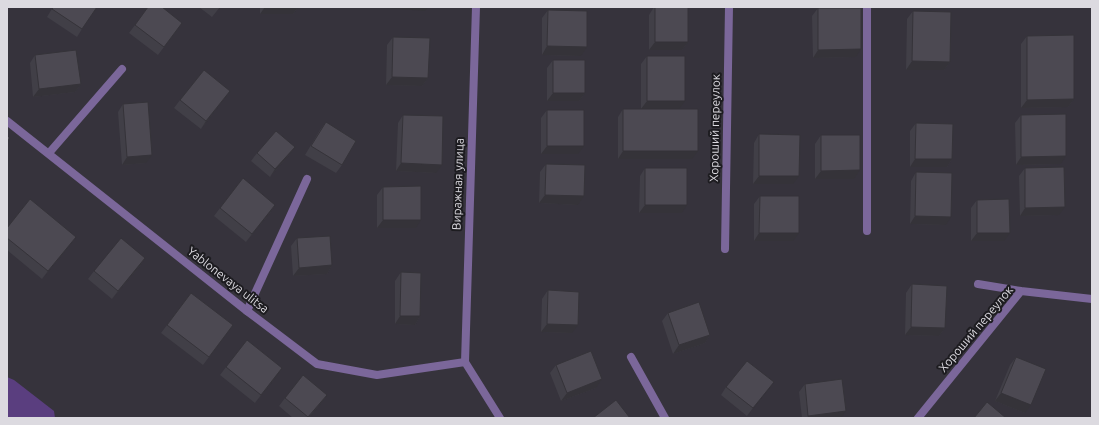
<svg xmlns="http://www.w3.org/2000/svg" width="1099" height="425" font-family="Ubuntu,sans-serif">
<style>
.green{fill:#5a3e7f}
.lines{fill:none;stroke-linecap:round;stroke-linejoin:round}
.lane{stroke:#7b679a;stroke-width:8}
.street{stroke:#7b679a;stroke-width:8}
.wall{fill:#413f47}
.shaded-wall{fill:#353339}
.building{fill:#4c4952;stroke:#353339}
.labels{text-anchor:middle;stroke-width:4;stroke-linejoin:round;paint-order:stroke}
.street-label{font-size:12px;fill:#dcdae0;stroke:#1d1c20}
</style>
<rect width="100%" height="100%" fill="#36333c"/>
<path class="green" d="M7 377 14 380 54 411 55 418H7Z"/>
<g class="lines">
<path class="lane" d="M49 153 122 69
M247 311 307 179"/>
<path class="street" d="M7 121 247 311 317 364 377 375 465 362
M867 231V7
M725 249 729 7
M978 284 1021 291
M631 357 665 418
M465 362 476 7
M465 362 500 418
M918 418 1021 291 1092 299"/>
</g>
<path class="wall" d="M53 7 82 29 77 37 47 17Z
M199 7H220L212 17Z
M260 7H298L293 14H260Z
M654 7 688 42 682 50H649V15Z
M818 8 856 57 813 58 812 16Z
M548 10 581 56 542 55V18Z
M913 11 950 62 944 70H906L907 19Z
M135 25 176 31 158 55 129 33Z
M1027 36 1074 99 1068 107 1021 108V44Z
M393 37 428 78 422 86 386 85 387 45Z
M35 55 81 84 75 92 33 97 30 63Z
M647 56 679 109 692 159H618V117L623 109H641V64Z
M553 60 585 93 579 101H547V68Z
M224 99 201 129 174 108 180 100Z
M123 104 146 163 122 165 118 112Z
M547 110 578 154H541V118Z
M403 115 436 173 396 171 398 123Z
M1021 115 1061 164 1016 165 1015 123Z
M326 122 342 165 336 173 305 155 320 130Z
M916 123 952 159 947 167H910V131Z
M759 134 793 184H753L754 143Z
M821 135 854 179H815V144Z
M295 147 289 155 270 177 251 161 257 153Z
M546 164 578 205 539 203 540 172Z
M645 168 682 213H639L640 176Z
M1025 168 1059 215 1020 216 1019 176Z
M916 172 946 225 910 224 911 181Z
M383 187 416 228H377V195Z
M760 196 793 241H754V204Z
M977 200 1004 241H971V208Z
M275 205 270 213 246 242 214 216 220 208Z
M7 228 76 237 70 245 42 279 7 250Z
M297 238 332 265 327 274 293 276 291 246Z
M145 258 140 266 112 299 88 279 94 271Z
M401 272 420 316 415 325 395 324V281Z
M912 284 945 328 939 336 905 335 906 293Z
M548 290 572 333 541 332 542 299Z
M668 313 710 335 705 343 673 354 662 321Z
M167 325 227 333 203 365 161 333Z
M1016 357 1025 413 995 401 1010 365Z
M556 365 596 388 561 401 550 373Z
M226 367 276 377 255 403 220 375Z
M774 382 747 416 721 395 726 387Z
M805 384 841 418H802L799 392Z
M327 395 321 403 309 418H293L279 406 285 398Z"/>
<path class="shaded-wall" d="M265 7H298L293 14H260Z
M388 7H428L425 11 387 8Z
M1075 7H1092V8H1074Z
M655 42H688L682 50H649Z
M547 46 587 47 581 56 542 55Z
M861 49 856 57 813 58 818 50Z
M912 61 950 62 944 70H906Z
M392 77 428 78 422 86 386 85Z
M81 84 75 92 33 97 39 89Z
M230 91 224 99 201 129 206 121Z
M553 93H585L579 101H547Z
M1074 99 1068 107 1021 108 1027 100Z
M647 101H685L679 109H641Z
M547 146H584L578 154H541Z
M295 147 289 155 270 177 275 169Z
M623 151H698L692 159H618Z
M152 155 146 163 122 165 127 157Z
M1066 156 1061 164 1016 165 1021 157Z
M915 159H952L947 167H910Z
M401 163 442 165 436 173 396 171Z
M860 170 854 179H815L821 171Z
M759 176H799L793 184H753Z
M545 195 584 196 578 205 539 203Z
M275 205 270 213 246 242 252 234Z
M645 205H687L682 213H639Z
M1065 207 1059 215 1020 216 1025 208Z
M915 216 951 217 946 225 910 224Z
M383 220H421L416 228H377Z
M759 233H799L793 241H754Z
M977 233H1010L1004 241H971Z
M76 237 70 245 42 279 48 271Z
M145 258 140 266 112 299 118 291Z
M332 265 327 274 293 276 299 268Z
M400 316H420L415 325 395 324Z
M547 324 578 325 572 333 541 332Z
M911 327 945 328 939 336 905 335Z
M710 335 705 343 673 354 679 345Z
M282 368 276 377 255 403 261 395Z
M602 379 596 388 561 401 567 393Z
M774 382 768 390 747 416 753 408Z
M1001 393 1031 405 1025 413 995 401Z
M327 395 321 403 309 418H308Z
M846 411 841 418H807L808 416Z"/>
<path class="building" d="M54 7H97L82 29 52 9Z
M148 7H162L182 23 164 47 135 25Z
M655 7H688V42H655Z
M818 8H861V49L818 50Z
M548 10 587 11V47L547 46Z
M913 11 951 12 950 62 912 61Z
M1074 35V99L1027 100V36Z
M393 37 430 38 428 78 392 77Z
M76 50 81 84 39 89 35 55Z
M647 56H685V101H647Z
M553 60H585V93H553Z
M204 70 230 91 206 121 180 100Z
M148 102 152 155 127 157 123 104Z
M623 109H698V151H623Z
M547 110H584V146H547Z
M1066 114V156L1021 157V115Z
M403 115 443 116 442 165 401 163Z
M326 122 356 141 342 165 311 146Z
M916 123 953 124 952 159H915Z
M276 131 295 147 275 169 257 153Z
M759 134 800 135 799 176H759Z
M7 135 10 138 7 142Z
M821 135H860V170L821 171Z
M546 164 585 165 584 196 545 195Z
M1064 167 1065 207 1025 208V168Z
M645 168H687V205H645Z
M916 172 952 173 951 217 915 216Z
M243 178 275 205 252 234 220 208Z
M421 186V220H383V187Z
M760 196H799V233H759Z
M30 199 76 237 48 271 7 238V228Z
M1009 199 1010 233H977V200Z
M330 236 332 265 299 268 297 238Z
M121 238 145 258 118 291 94 271Z
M401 272 421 273 420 316H400Z
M912 284 947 286 945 328 911 327Z
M548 290 579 292 578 325 547 324Z
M191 293 233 325 209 357 167 325Z
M699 302 710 335 679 345 668 313Z
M247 340 282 368 261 395 226 367Z
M591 351 602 379 567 393 556 365Z
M1016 357 1046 369 1031 405 1001 393Z
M747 361 774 382 753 408 726 387Z
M303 375 327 395 308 417 285 398Z
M842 379 846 411 808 416 805 384Z
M616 400 630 418H593Z
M987 402 1006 418H974Z"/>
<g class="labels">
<g class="street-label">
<text transform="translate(715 128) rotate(-89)" y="4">Хороший переулок</text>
<text transform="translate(458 184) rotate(-88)" y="4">Виражная улица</text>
<text transform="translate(228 280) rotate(38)" y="4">Yablonevaya ulitsa</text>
<text transform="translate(976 329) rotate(-50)" y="4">Хороший переулок</text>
</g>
</g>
<rect width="1099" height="425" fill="none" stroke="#dcdae0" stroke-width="16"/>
</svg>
